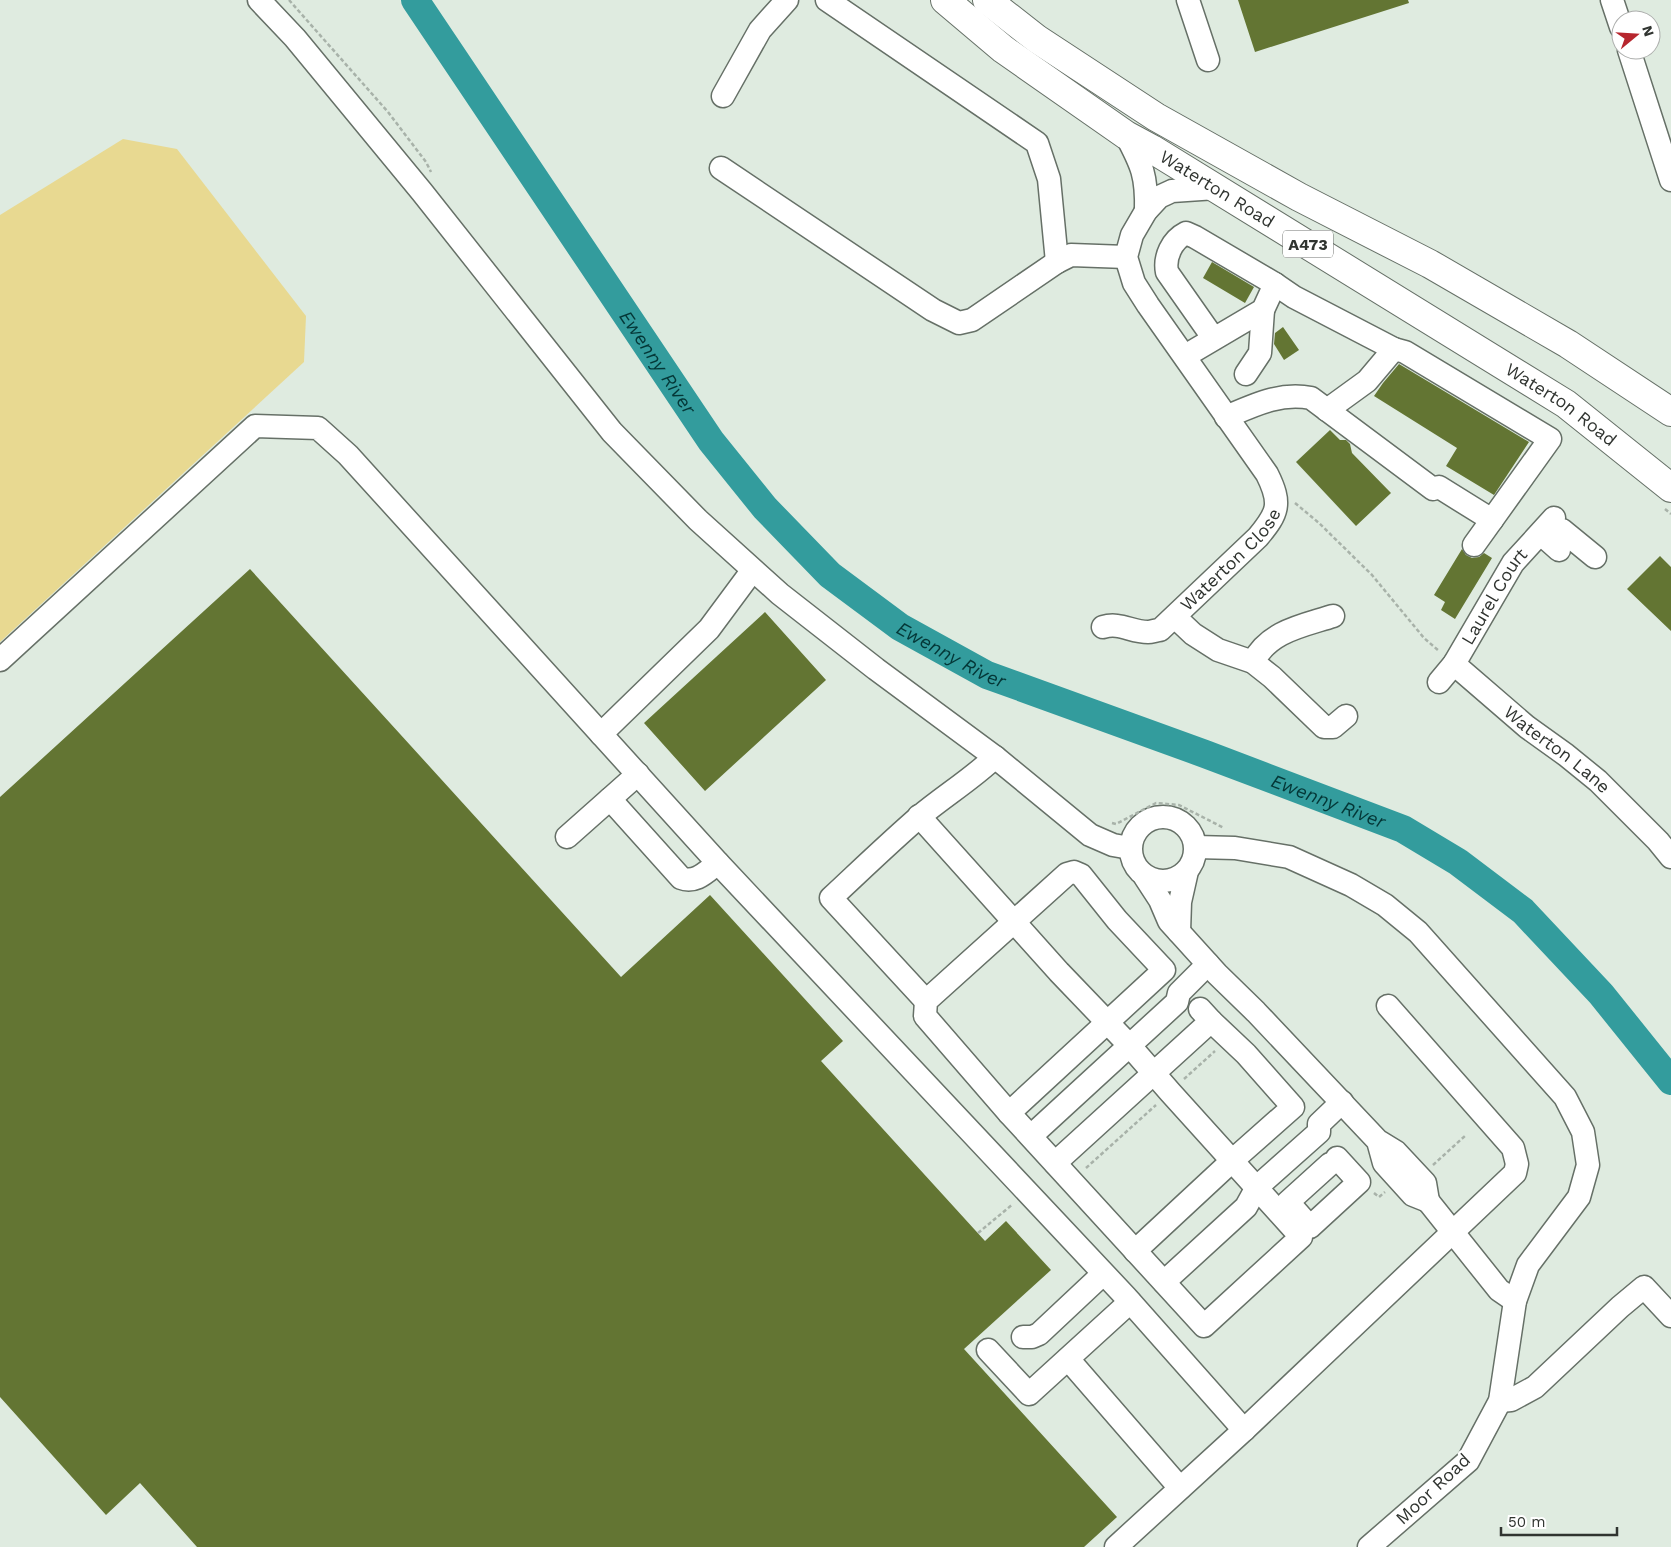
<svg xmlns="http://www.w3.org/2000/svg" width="1671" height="1547" font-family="'Work Sans',sans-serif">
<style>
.green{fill:#e8d991}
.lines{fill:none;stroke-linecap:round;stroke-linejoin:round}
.river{stroke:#339c9d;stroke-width:28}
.building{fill:#637533}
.minor-casing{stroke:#667067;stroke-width:25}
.major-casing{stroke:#667067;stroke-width:30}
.path{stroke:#a8b2a9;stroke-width:2.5;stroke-dasharray:4 2.5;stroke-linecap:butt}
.minor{stroke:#fff;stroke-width:22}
.major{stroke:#fff;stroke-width:28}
.labels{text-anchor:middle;stroke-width:5;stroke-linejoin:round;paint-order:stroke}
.shield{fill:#fff;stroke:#6e716e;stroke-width:1}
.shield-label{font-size:16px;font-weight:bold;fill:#303430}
.street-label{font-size:18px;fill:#303430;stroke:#fff}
.water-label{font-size:19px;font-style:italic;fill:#043737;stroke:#fff}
</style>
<rect width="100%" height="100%" fill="#dfebe0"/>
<path class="green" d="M123 139 177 149 306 316 304 362 0 642V215Z"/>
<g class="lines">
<path class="river" id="s1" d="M415 0 711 441 765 508 830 575 900 627 987 675 1205 754 1403 829 1458 862 1523 911 1601 994 1671 1081"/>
</g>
<path class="building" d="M1238 0H1408L1409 3 1255 52Z
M1212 262 1254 287 1245 303 1203 278Z
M1283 327 1299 350 1284 360 1274 344 1275 333Z
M1399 364 1529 442 1494 495 1446 466 1457 448 1374 396 1383 383Z
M1330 430 1340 440H1346L1350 444 1352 453 1391 493 1356 526 1296 462Z
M1462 549 1466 555 1472 558 1479 557 1484 553 1492 558 1455 619 1441 610 1445 602 1434 595Z
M1660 556 1671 567V631L1627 589Z
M250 569 621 977 710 895 843 1041 821 1061 985 1241 1006 1221 1051 1270 964 1349 1117 1517 1084 1547H197L140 1483 106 1515 0 1397V797Z
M765 612 826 680 705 791 644 723Z"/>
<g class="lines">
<defs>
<g id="minor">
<path d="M259 0 295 38 422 192 612 432 698 520 780 594 876 669 995 757 1090 835 1113 845 1130 848"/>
<path d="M827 0 1037 143 1049 179 1057 262"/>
<path d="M1188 0 1208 60"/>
<path d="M1612 0 1621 27"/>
<path d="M1629 50 1671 180"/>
<path d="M723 96 760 30 787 0"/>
<path d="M1126 135C1142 165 1147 176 1146 211"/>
<path d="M721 168 933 310 959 323 972 320 1057 262 1071 255 1126 257"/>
<path d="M1275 284 1294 297 1394 349 1367 381 1327 410"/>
<path d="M1394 349 1405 352 1550 439 1474 545"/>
<path d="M1185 356 1263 310 1275 284 1195 237 1186 233C1172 240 1164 257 1167 272L1214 339"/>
<path d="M1246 374 1260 353 1263 310"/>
<path d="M1226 417C1254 405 1280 392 1311 398L1433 489 1439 487 1492 520"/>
<path d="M1547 527 1562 530 1595 557"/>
<path d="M1541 534 1559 550"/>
<path d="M1175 617 1193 634 1218 650 1253 662 1272 677 1324 727H1333L1346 716"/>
<path id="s2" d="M1103 627C1120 622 1131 632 1148 632 1152 632 1156 630 1160 630L1258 537C1278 513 1282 504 1267 474L1148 305 1134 283 1126 257 1132 235 1146 211 1159 197 1172 191 1216 188"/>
<path d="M0 660 255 426 318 428 348 455 718 863 1126 1297 1244 1430"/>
<path d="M1253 662C1269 631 1302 626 1333 616"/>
<path id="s3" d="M1454 664 1527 727 1566 755 1598 781 1658 841 1671 857"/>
<path id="s4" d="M1439 682 1454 664 1513 563 1554 518"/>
<path d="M601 734 709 629 752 571"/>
<path d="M610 799 681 878C696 884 707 871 718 863"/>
<path d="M919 816 1059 972 1130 1046 1170 1092 1301 1237 1204 1326 1009 1113"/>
<circle cx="1163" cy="849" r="32"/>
<path d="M567 837 638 774"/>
<path d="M1196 847 1235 848 1289 857 1351 885 1385 905 1418 932 1565 1097 1583 1132 1588 1165 1579 1197 1528 1265 1515 1301 1500 1401 1468 1461 1369 1547"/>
<path d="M1074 872 1081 875 1117 920 1164 970 1009 1113 925 1016 926 1001 1067 874Z"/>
<path d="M1145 877 1160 900 1169 921 1217 974 1256 1012 1378 1141 1396 1152 1425 1183 1428 1201 1413 1195 1384 1163 1378 1141"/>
<path d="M1179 932 1180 902 1187 871"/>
<path d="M926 1001 831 898C860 871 889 843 919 817 944 796 972 779 995 757"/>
<path d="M1031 1136 1177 1002 1179 993 1208 964"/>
<path d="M1055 1163 1211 1021 1200 1009"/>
<path d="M1330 1164 1288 1202 1310 1227 1359 1182 1337 1158"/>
<path d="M1428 1201 1499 1290 1515 1301"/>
<path d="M1135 1251 1233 1160 1293 1107 1246 1054 1211 1021"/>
<path d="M1164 1282 1246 1207 1257 1187 1319 1132V1124L1342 1102"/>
<path d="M1023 1337H1032L1039 1334 1103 1274"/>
<path d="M988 1350 1029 1394 1130 1302"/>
<path d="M1068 1359 1180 1488"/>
<path d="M1500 1401 1511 1400 1535 1387 1620 1307 1644 1287 1671 1316"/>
<path d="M1116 1547 1244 1430 1515 1173 1517 1164 1513 1148 1388 1006"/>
</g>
<g id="major">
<path id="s5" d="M945 0 1003 49 1126 135 1152 149 1566 404 1671 488"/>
<path d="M987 0 1037 39 1156 117 1299 197 1430 264 1568 344 1671 412"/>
</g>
</defs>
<use href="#minor" class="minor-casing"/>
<use href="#major" class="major-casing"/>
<path class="path" d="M289 0 388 112 426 162 431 172
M1295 503 1319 523 1372 575 1424 638 1439 651
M1665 509 1671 514
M1112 823 1116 824 1156 803 1179 805 1224 828
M1184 1079 1215 1051
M1433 1165 1466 1135
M1086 1168 1156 1105
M1374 1193 1379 1197 1385 1192
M978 1233 1013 1204"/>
<use href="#minor" class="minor"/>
<use href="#major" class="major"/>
</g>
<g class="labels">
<rect class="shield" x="1283" y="230.5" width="50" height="27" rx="4"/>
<g class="shield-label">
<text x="1308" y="250">A473</text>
</g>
<g class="street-label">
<text dy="6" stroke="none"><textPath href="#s5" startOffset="332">Waterton Road</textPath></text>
<text dy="6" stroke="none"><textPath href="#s5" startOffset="738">Waterton Road</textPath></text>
<text dy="6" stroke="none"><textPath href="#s2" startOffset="158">Waterton Close</textPath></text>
<text dy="6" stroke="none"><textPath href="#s4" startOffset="102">Laurel Court</textPath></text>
<text dy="6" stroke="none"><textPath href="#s3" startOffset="134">Waterton Lane</textPath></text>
<text transform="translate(1433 1489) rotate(-43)" y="6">Moor Road</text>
</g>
<g class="water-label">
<text dy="7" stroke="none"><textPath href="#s1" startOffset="436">Ewenny River</textPath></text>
<text dy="7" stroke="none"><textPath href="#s1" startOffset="856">Ewenny River</textPath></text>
<text dy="7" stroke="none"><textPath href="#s1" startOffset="1261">Ewenny River</textPath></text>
</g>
</g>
<g transform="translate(1636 35) rotate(72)"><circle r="24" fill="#ffffff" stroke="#acaeac"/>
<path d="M0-4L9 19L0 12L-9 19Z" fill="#b7262e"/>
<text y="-8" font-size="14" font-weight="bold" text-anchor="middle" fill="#303430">N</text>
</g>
<path d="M1501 1527v8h116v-8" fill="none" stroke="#303430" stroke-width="2.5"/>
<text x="1508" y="1527" font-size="15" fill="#303430" stroke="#ffffff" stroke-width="4" paint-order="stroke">50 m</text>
</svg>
